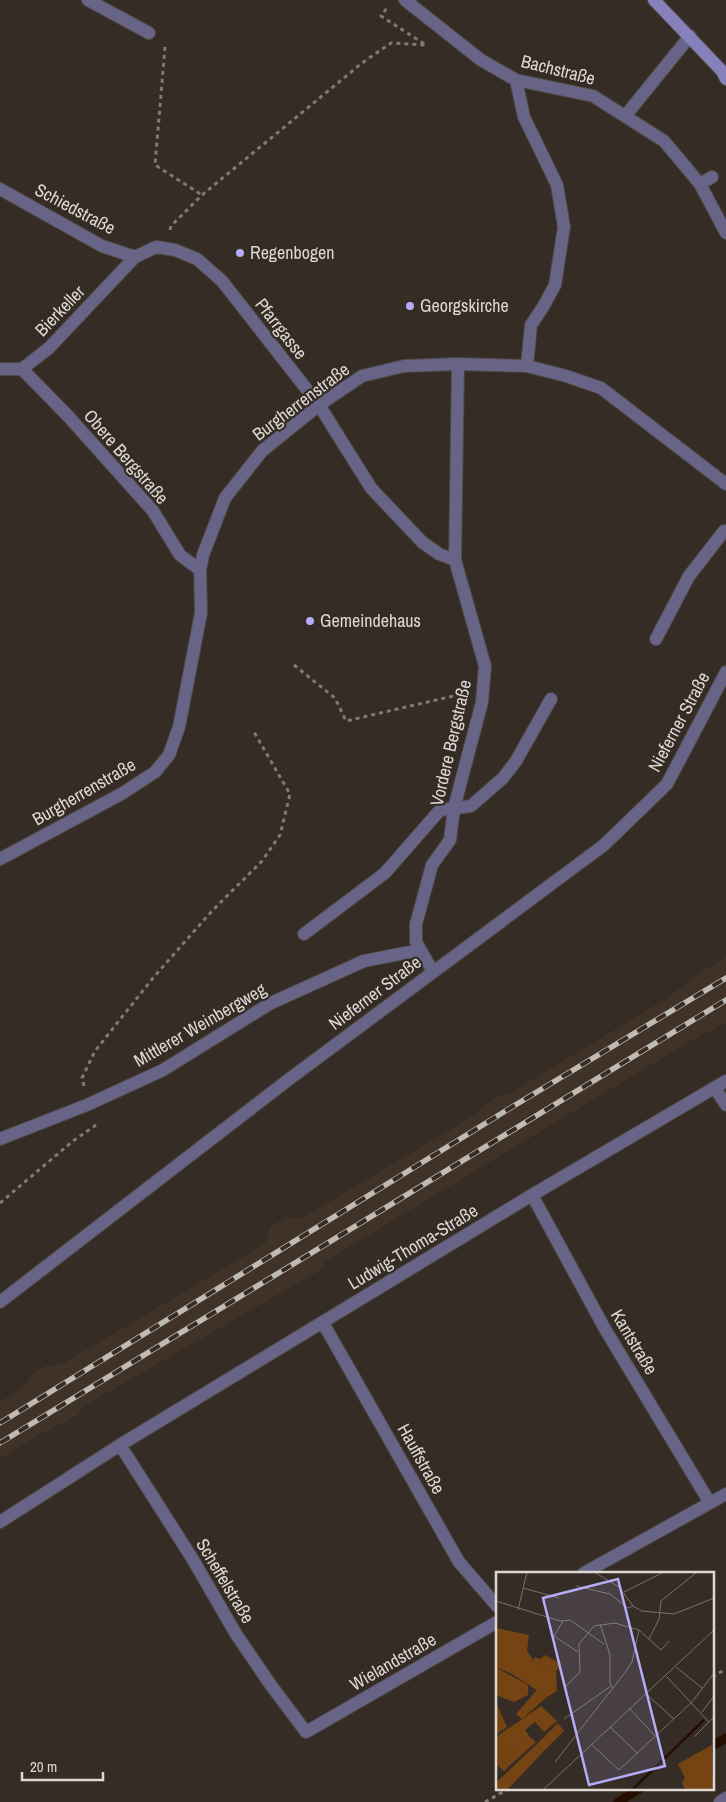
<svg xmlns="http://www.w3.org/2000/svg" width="726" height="1802" font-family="'Archivo Narrow',sans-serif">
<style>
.built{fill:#403227}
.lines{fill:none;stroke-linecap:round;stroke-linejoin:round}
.stream{stroke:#250e00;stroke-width:9}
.lane-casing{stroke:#4f4841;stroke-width:14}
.street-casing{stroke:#4f4841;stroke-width:14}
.secondary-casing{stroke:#4f4841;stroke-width:14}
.path{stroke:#817a74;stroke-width:3;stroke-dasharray:4 4;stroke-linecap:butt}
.lane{stroke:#676488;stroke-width:12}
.street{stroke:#676488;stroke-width:12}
.secondary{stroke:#8781bb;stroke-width:12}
.rail-casing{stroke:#c0bab5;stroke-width:5.5}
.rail{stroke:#342c25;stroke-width:4;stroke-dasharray:11;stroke-linecap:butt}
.poi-dot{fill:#b4acf9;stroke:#342c25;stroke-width:2}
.labels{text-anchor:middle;stroke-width:4.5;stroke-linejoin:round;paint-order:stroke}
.street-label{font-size:18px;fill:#ded8d4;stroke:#342c25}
.poi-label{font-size:18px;fill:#ded8d4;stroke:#342c25;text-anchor:start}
.inset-river{fill:none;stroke:#250e00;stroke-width:2.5}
.inset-road{fill:none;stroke:#78716b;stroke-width:1}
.view{fill:#b4acf9;fill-opacity:0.15;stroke:#b4acf9;stroke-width:2.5}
.inset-edge{fill:none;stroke:#ded8d4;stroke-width:2.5}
</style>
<rect width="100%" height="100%" fill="#342c25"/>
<path class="built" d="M726 957V1023L701 1035 327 1260 319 1271 84 1406 77 1416 31 1439 0 1459V1402L25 1386 31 1375 46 1366 64 1363 265 1244 270 1227 286 1217 301 1219 478 1113 482 1106 501 1095 510 1093 669 997 698 974Z"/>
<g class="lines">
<path class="stream" d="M712 1746 726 1738
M618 1802 641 1788"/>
<defs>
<path id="lane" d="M626 115 690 36
M700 184 712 177
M0 369H22
M656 639 689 576 724 531H726
M0 859 15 851
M304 934 385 873 440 810 471 806 503 778 516 761 551 699
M720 1802 726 1798"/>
<path id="street" d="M88 0 149 33
M405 0 481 60 516 80 593 96 664 141 700 184 726 233
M516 80 524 117 557 185 564 227 555 285 543 307 531 325 527 366
M0 189 102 246 135 257
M200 570 180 555 153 511 68 416 22 369 49 348 135 257 156 247 175 250 197 259 222 281 319 405 371 488 422 542 439 554 455 560
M15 851 123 793 155 772 169 755 179 727 201 613 200 570 203 555 225 498 262 451 319 405 362 376 404 366 458 364 527 366 566 376 601 388 726 484
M433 972 416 942V924L432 865 450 840 454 808 482 702 485 666 455 560 458 364
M715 1088 726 1105
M0 1139 87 1105 163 1070 271 1003 364 961 420 950
M532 1195 605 1329 710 1503
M0 1302 288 1080 604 845 667 784 726 672
M323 1323 459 1562 497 1606
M120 1445 192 1558 236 1634 270 1684 306 1732 497 1622
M0 1522 120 1445 532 1195 726 1081
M584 1573 726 1494"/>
<path id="secondary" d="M654 0 722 71 726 79"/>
</defs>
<use href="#lane" class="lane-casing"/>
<use href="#street" class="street-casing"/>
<use href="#secondary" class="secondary-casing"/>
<path class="path" d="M165 47 155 165 202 195
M170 230 171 226 202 195 362 63 391 43 426 45 381 16 387 8
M294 665 335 698 346 721 462 694
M84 1086 82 1078 95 1051 153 978 212 911 262 861 280 835 290 794 254 732
M0 1203 73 1141 96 1125
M712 1677 726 1669
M485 1802 510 1788"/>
<use href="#lane" class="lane"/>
<use href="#street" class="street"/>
<use href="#secondary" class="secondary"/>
<defs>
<path id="rail" d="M0 1423 507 1110 726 978
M0 1443 726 1000"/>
</defs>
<use href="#rail" class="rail-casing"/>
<use href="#rail" class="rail"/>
</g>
<g class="poi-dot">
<circle cx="240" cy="253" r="5"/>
<circle cx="410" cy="306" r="5"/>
<circle cx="310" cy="621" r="5"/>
</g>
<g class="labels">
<g class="street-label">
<text transform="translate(558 70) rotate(14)" y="6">Bachstraße</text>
<text transform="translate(75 209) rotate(28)" y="6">Schiedstraße</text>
<text transform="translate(60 311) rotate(-46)" y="6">Bierkeller</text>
<text transform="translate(281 329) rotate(52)" y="6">Pfarrgasse</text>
<text transform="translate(301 402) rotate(-37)" y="6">Burgherrenstraße</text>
<text transform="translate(126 457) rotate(49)" y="6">Obere Bergstraße</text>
<text transform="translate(679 722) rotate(-62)" y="6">Nieferner Straße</text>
<text transform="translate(451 743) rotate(-77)" y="6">Vordere Bergstraße</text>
<text transform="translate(84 792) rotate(-30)" y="6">Burgherrenstraße</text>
<text transform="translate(375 993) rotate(-37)" y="6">Nieferner Straße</text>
<text transform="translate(200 1025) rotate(-30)" y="6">Mittlerer Weinbergweg</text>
<text transform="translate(413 1247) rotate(-31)" y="6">Ludwig-Thoma-Straße</text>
<text transform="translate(634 1342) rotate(59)" y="6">Kantstraße</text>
<text transform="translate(421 1459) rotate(61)" y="6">Hauffstraße</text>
<text transform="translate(225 1581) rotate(59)" y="6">Scheffelstraße</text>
<text transform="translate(393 1662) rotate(-30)" y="6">Wielandstraße</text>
</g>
<g class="poi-label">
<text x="250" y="259">Regenbogen</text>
<text x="420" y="312">Georgskirche</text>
<text x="320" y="627">Gemeindehaus</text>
</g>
</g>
<g transform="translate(496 1572)">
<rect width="218" height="218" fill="#342c25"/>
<path d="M49 83 65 92 60 100 38 89V85L44 87ZM1 96 32 113V123L18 130 0 123ZM41 118 51 125 26 147 20 142ZM0 130 11 155 0 162ZM34 165 40 170 13 194 4 186ZM41 172 47 180 16 213 6 205ZM216 173 217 217H189L186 211 189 206 182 192Z" fill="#764412"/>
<path d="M0 56 33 63 31 79 38 89 60 100 61 119 51 125 16 102 2 96 0 100ZM45 134 61 149 48 160 39 150 29 158 34 165 4 186 13 194 8 199 0 192V165ZM62 151 68 159 47 180 41 172ZM6 205 16 213 12 217H0V210Z" fill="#764412"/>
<path class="inset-river" d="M137 217 208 148"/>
<path class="inset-road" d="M98 0 123 15 137 34 146 39 178 42 218 26M80 14 114 22 132 36 137 34M27 16 63 26M128 20 168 0M0 29 64 49 74 48 108 72M22 38 31 0M67 49 58 64 82 80M104 52 114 83V111L117 116M153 67 163 47 165 29 201 0M180 95 206 116M170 104 213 150M70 114 84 100 83 72 98 54 119 51 143 58 165 78 173 69M149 121 178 147M133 136 159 164M206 140 218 124M68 147 115 114M114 155 141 181M198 165 218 145M96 173 123 198 196 130 218 101M59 190 131 98 136 90 143 58M48 217 218 58"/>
<path class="view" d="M122 7 169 194 93 213 47 26Z"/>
<rect width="218" height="218" class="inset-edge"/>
</g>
<path d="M22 1772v8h81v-8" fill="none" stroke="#ded8d4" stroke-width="2.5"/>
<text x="30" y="1772" font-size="15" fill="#ded8d4" stroke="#342c25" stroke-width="4" paint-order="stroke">20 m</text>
</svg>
